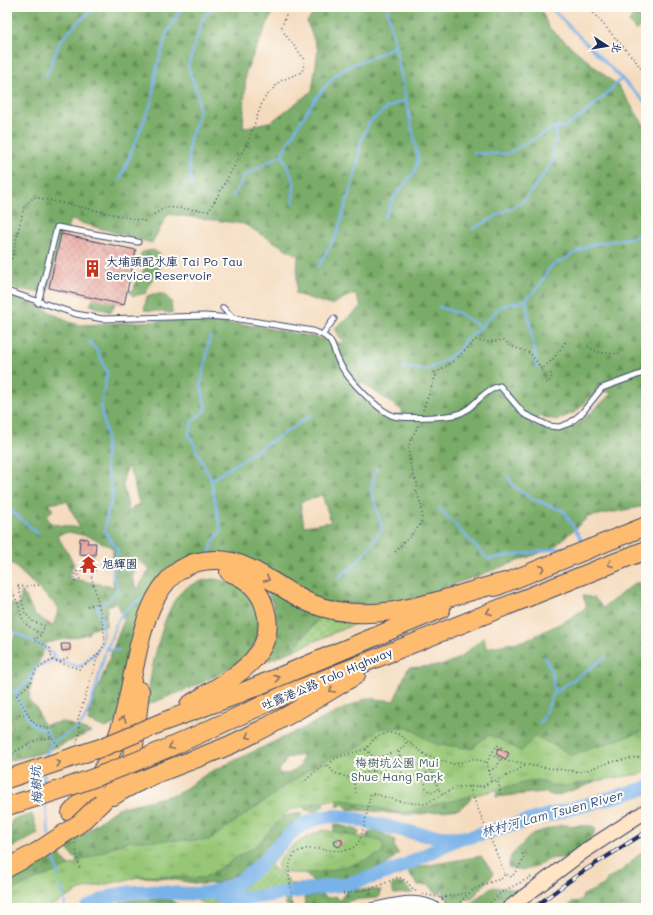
<svg xmlns="http://www.w3.org/2000/svg" width="653" height="915" font-family="Mali,'LXGW WenKai TC',sans-serif">
<style>
.grass{fill:url(#grass-dots);stroke:#597b6a}
.forest{fill:url(#forest-firs);stroke:#4a6e62;fill-rule:evenodd}
.park{fill:url(#park-tufts);stroke:#597b6a}
.lines{fill:none;stroke-linecap:round;stroke-linejoin:round}
.stream{stroke:#79b2e9;stroke-width:2.5}
.river{stroke:#79b2e9;stroke-width:14}
.building{fill:url(#building-cross-hatch)}
.lane-casing{stroke:#3c496c;stroke-width:7}
.street-casing{stroke:#3c496c;stroke-width:12}
.secondary-casing{stroke:#3c496c;stroke-width:16}
.highway-casing{stroke:#3c496c;stroke-width:20}
.path{stroke:#3c496c;stroke-width:1.5;stroke-dasharray:1 3;stroke-linecap:butt}
.lane{stroke:#fff;stroke-width:5}
.street{stroke:#fff;stroke-width:10}
.secondary{stroke:#ffe4c6;stroke-width:14}
.highway{stroke:#febc70;stroke-width:18}
.rail-casing{stroke:#1b2f5e;stroke-width:4}
.rail{stroke:#fdfcf7;stroke-width:2.5;stroke-dasharray:8;stroke-linecap:butt}
.highway-bridge-casing{stroke:#3c496c;stroke-width:20;stroke-linecap:butt}
.highway-bridge{stroke:#febc70;stroke-width:18}
.oneway{stroke:#816e66}
.labels{text-anchor:middle;stroke-width:4;stroke-linejoin:round;paint-order:stroke}
.poi-label{font-size:12px;fill:#1b2f5e;stroke:#fdfcf7;text-anchor:start}
.street-label{font-size:12px;fill:#1b2f5e;stroke:#fdfcf7}
.park-label{font-size:12px;fill:#405d65;stroke:#fdfcf7}
.water-label{font-size:13px;font-style:italic;fill:#375688;stroke:#fdfcf7}
</style>
<defs>
<pattern id="grass-dots" width="8" height="8" patternUnits="userSpaceOnUse"><rect width="8" height="8" fill="#97c776"/><path d="M2 2h.1M6 6h.1" fill="none" stroke="#7aa264" stroke-width="1.8" stroke-linecap="round"/></pattern>
<pattern id="forest-firs" width="22" height="20" patternUnits="userSpaceOnUse"><rect width="22" height="20" fill="#79ac67"/><path d="M5 1l3.5 6h-7zM16 11l3.5 6h-7z" fill="#628c58"/></pattern>
<pattern id="park-tufts" width="24" height="20" patternUnits="userSpaceOnUse"><rect width="24" height="20" fill="#97c776"/><path d="M3 7l-1-3M5 7V3M7 7l1-3M15 17l-1-3M17 17v-4M19 17l1-3" fill="none" stroke="#7aa264"/></pattern>
<pattern id="building-cross-hatch" width="8" height="8" patternUnits="userSpaceOnUse"><rect width="8" height="8" fill="#eca79f"/><path d="M0 0l8 8M0 8l8-8" fill="none" stroke="#be8885"/></pattern>
</defs>
<rect width="100%" height="100%" fill="#fdfcf7"/>
<filter id="ink" filterUnits="userSpaceOnUse"><feTurbulence type="fractalNoise" baseFrequency=".025" numOctaves="2"/><feDisplacementMap in="SourceGraphic" scale="8" xChannelSelector="R" yChannelSelector="G"/><feConvolveMatrix kernelMatrix="1 2 1 2 8 2 1 2 1" color-interpolation-filters="sRGB"/></filter>
<filter id="wash" filterUnits="userSpaceOnUse"><feTurbulence type="fractalNoise" baseFrequency=".012" numOctaves="4" result="noise"/><feDisplacementMap in="SourceGraphic" scale="16" xChannelSelector="R" yChannelSelector="G"/><feGaussianBlur stdDeviation="0.9" result="paint"/><feColorMatrix in="noise" values="0 0 0 0 0 0 0 0 0 0 0 0 0 0 0 0 0 1.4 0 .05"/><feComposite in="paint" operator="in"/></filter>
<g filter="url(#wash)">
<rect width="100%" height="100%" fill="#f5dbbe"/>
<path class="grass" d="M322 614 364 620 292 651Z
M302 830 270 865 288 879 289 884H311L315 895 205 905 197 900 224 893 241 886 292 835Z"/>
<path class="forest" d="M7 7H275L246 71 243 128 272 121 312 91 318 50 307 22 318 7H540L549 28 619 87 646 128V506L588 517 553 548 404 603 389 606 324 602 248 562 173 568 116 723 105 728 88 721 95 696 124 620 117 602 107 606 106 626 92 628 88 634 46 643 32 679 29 700 36 707 43 725 63 722 91 732 42 753 7 761V733L11 729 9 713 7 712V642H13L15 633 12 627 7 629V602L19 606 22 591 35 615 53 626 59 608 7 559V535L12 533 7 527V294L41 307 69 322 80 325 196 319 256 326 319 338 344 344 335 328 361 307 356 295H350L331 305 296 294 298 256 244 224 168 214 152 243 71 220 47 294 7 287ZM360 381 403 411V412L390 420 360 397ZM598 390 612 393 575 427 552 430 532 425 539 416 557 420 576 412ZM129 466 139 503 128 512C128 491 116 487 129 466ZM322 495 331 522 304 526 300 502ZM67 501 80 528 52 524 46 516 53 510 48 504ZM69 532 91 537 113 548V584L115 587 68 578 74 564 57 535ZM138 560 150 569 137 590 132 578Z
M638 7 646 8V25L643 20 636 31 629 22Z
M153 250 160 254 159 271 151 281 146 293 133 296 129 291 134 290 137 276 144 271 140 256 142 252Z
M96 292 120 297 110 312 90 305Z
M153 294H164L171 301 172 313 144 310 147 296Z
M212 579C229 580 246 587 254 604 284 662 184 689 147 705 149 678 161 618 177 597 186 585 198 581 212 579Z
M262 583 322 614 292 651 265 662C281 636 280 609 262 583Z
M635 583H646V767L619 770 585 786 555 796 543 792 496 797 501 766 490 748 439 752 412 729 399 741 419 803 433 806 463 791 468 792 471 799 459 809 411 815 348 809 343 804 338 807 336 797 314 782 278 817 302 813 298 822 273 842 258 858 241 873 218 883 200 884 164 878 110 876 7 908V875L84 833 118 808 177 794 208 773 367 698 394 701 408 668 444 665 461 657 484 637 486 648 527 640 567 620 587 607 583 596 595 598 603 608ZM303 755 300 767 288 774 278 773 287 758ZM67 848V849L86 872 76 875 60 855Z
M322 794 324 805 316 812 305 810 299 795Z
M32 814 38 834 7 850V836L12 820Z
M335 824 357 830 359 832 353 843 331 842Z
M561 825 592 826 596 829C591 839 583 853 572 857 565 859 556 857 550 859 530 868 532 873 508 867L511 856 532 834Z
M376 830 395 840 394 848 399 853C394 857 390 863 384 866 367 877 337 881 317 884L295 866 363 847 368 833Z
M646 851V908H568L572 902 581 901 583 895 604 885 608 878 622 871 639 854Z
M481 856 493 873 492 876 473 897 465 900 460 908H456L443 895V884L440 894 435 893 430 885H418L406 869Z
M397 883 403 884 413 893 394 894 391 886Z
M491 887 520 890 514 902 513 908H474L470 904Z
M348 889 381 890 378 898 352 900 335 908H306L304 898 320 894 328 898 335 896 340 900Z
M289 895 292 908 286 905 284 896Z
M170 900 184 908H112C123 897 154 900 170 900Z"/>
<path class="park" d="M408 727 433 743 471 749 488 735 504 741 521 752 535 736 573 755 646 730V771L640 774 557 787 537 780 401 813 343 799 314 803 288 811 257 845 204 878 143 876 80 890 48 908H7V892L128 841 209 840 320 762 360 747 378 729Z
M323 830 376 840 383 843V853C350 867 317 877 281 872L277 865C287 845 303 839 323 830Z"/>
<g class="lines">
<path class="stream" d="M552 7 554 11 646 103
M46 76 60 41 80 20 96 7
M474 153 507 154 557 126 563 128C587 114 604 97 622 78
M120 180 152 101 156 70 167 33 181 9
M192 187 189 166V143L199 114 198 95 188 67 203 18 213 7
M233 197 244 176 282 154
M293 204 294 182 282 154C295 130 323 79 348 67 366 59 379 57 395 45
M385 217 392 200 415 171 418 158 387 7
M472 229 524 201 552 163 557 127
M318 267 337 234 356 171 361 141 369 123 387 108 405 100
M526 300 537 367
M439 307 458 313 481 327
M403 367 428 370 458 352 465 339 477 331 499 307 526 300 539 286 550 267 590 245 646 235
M508 475 512 485 532 499 564 511 584 544
M211 480 312 415
M7 501 9 509 39 534
M439 508 488 559 574 546
M208 554 210 553 212 544 221 531 211 480 189 434 192 421 206 410 201 385 210 337
M340 576 357 563 382 529 371 488 376 468
M7 628 44 648 54 655 52 659
M106 649 119 650
M545 657 553 675 554 693
M7 694 15 692
M540 724 554 693 605 658
M51 744C60 736 74 733 82 723 91 713 101 666 106 649 113 639 113 627 120 617 126 606 140 600 150 593
M44 760 51 744 47 731 35 726 28 719 15 692 28 682 36 667 52 659 79 667C106 647 108 638 97 606L109 600 117 591V587L113 574 118 550 105 532 107 514 113 495 106 467V434L101 408 107 372 98 352 90 342
M44 775V788
M45 800 49 835
M52 850 59 877
M61 885 65 902 64 908"/>
<path class="river" d="M213 892 224 898H249L352 883 398 869 457 839
M87 908C103 899 117 893 135 892 168 889 199 901 231 886 271 867 284 819 333 816 346 815 360 820 372 823 405 831 436 840 470 837L646 788"/>
</g>
<g id="blocks">
<path class="building" d="M61 234 136 250 124 305 49 288Z
M80 538 88 539 87 543H96L95 555 79 554Z
M61 644H70V650L62 651Z
M498 748 509 753 506 759 496 754Z
M380 758 383 760V764L380 766 377 764V759Z
M338 839 342 840V844L339 847 335 845 334 841Z"/>
</g>
</g>
<g filter="url(#ink)">
<use href="#blocks" fill-opacity="0" stroke="#3c496c" stroke-width="1"/>
<g class="lines">
<defs>
<path id="lane" d="M7 291 76 314 103 319 205 316 233 318 313 331C336 339 330 345 340 364 348 379 378 411 394 416 405 419 443 417 455 415 473 411 482 390 500 386L524 414 549 426 559 427 570 423 581 414 602 388 646 372
M38 303 57 227 138 242
M223 308 233 318
M323 334 334 319"/>
<path id="street" d="M373 908C394 904 416 896 436 908"/>
<path id="secondary" d="M509 908 583 852 646 811"/>
<path id="highway" d="M495 587 646 526
M189 705C223 682 281 659 265 608 260 590 246 578 229 572
M165 721 231 697 441 609
M206 731 287 694 646 550
M113 796C150 773 191 762 230 745 274 725 315 700 356 675
M102 802 125 775 133 755 140 691
M71 813C97 786 113 755 123 719 139 665 139 557 218 560 252 561 280 590 310 603 375 630 441 597 505 582
M7 868 37 852"/>
</defs>
<use href="#lane" class="lane-casing"/>
<use href="#street" class="street-casing"/>
<use href="#secondary" class="secondary-casing"/>
<use href="#highway" class="highway-casing"/>
<path class="path" d="M588 7 634 59 646 75
M7 270 12 258 24 207 34 197 144 221 166 207 209 211 248 142 263 100 280 81 302 72 305 60 281 29 289 7
M7 307 11 299
M588 346C597 354 610 354 622 353
M541 370 554 358 566 341
M439 371 452 362 476 340 487 342 504 340 511 346 530 353 541 368 546 382 548 383 552 377 551 374 552 372
M423 410 436 375 433 369
M395 552C403 542 412 535 419 526 425 518 421 500 416 492L418 485C412 472 406 455 410 441 412 435 417 431 418 424
M77 571 80 580 75 583 74 575 77 571C82 570 86 572 91 573
M18 585 25 613 32 621 45 626 39 638 35 637 34 640 50 648 52 660
M7 586 13 593 18 604 24 623 40 634
M18 587 41 585
M87 606 98 603
M60 662 69 657V655
M19 715H27
M51 737 48 729 36 725 32 721 17 695 30 683 36 670 52 660 79 669C88 663 99 655 104 645 108 636 94 587 91 575L95 570 94 558 91 557
M77 743 80 730 78 719 99 653
M366 749 374 758 399 751 408 741
M399 752 402 775
M491 755 497 745 504 749
M7 759C10 753 31 743 38 740 43 739 46 740 51 737L60 748
M328 765 334 773 348 777 373 771 402 775 423 776 426 788 430 792 439 790 443 794
M431 769 439 790
M373 771 374 758
M489 771 497 767 500 759
M353 776 356 793
M423 776 431 769 427 756
M491 781C500 781 516 770 527 765
M498 782 501 794
M303 783 320 767 328 765 336 758 366 749 375 738 386 733H397L427 756 454 764 473 759 487 762
M469 787 505 874
M75 843 80 870
M343 894 371 889 399 877 407 882 417 893
M423 894 441 898 452 908
M441 898 466 893
M295 908C293 896 289 883 289 871 291 828 342 864 357 844 365 833 367 807 371 793L403 802 425 804 456 787 484 786 491 781 487 762 491 755 510 762H518L532 766 581 772 611 762 646 756
M347 908 366 903
M455 908C470 890 478 885 501 879L505 874 512 877 524 859 521 849
M484 908 502 892 531 877"/>
<use href="#lane" class="lane"/>
<use href="#street" class="street"/>
<use href="#secondary" class="secondary"/>
<use href="#highway" class="highway"/>
<defs>
<path id="rail" d="M533 908 579 874 646 832"/>
</defs>
<use href="#rail" class="rail-casing"/>
<use href="#rail" class="rail"/>
<defs>
<path id="highway-bridge" d="M7 779 103 747 165 721
M7 806C76 787 141 761 206 731
M37 852 80 823 102 802"/>
</defs>
<use href="#highway-bridge" class="highway-bridge-casing"/>
<use href="#highway-bridge" class="highway-bridge"/>
</g>
<defs><path id="oneway-chevron" d="M-2-3.5L2.5 0L-2 3.5" fill="none" stroke-width="1.6" stroke-linecap="round" stroke-linejoin="round"/></defs>
<g class="oneway">
<use href="#oneway-chevron" transform="translate(610 564) rotate(159)"/>
<use href="#oneway-chevron" transform="translate(542 568) rotate(-22)"/>
<use href="#oneway-chevron" transform="translate(267 579) rotate(30)"/>
<use href="#oneway-chevron" transform="translate(489 612) rotate(158)"/>
<use href="#oneway-chevron" transform="translate(277 678) rotate(-23)"/>
<use href="#oneway-chevron" transform="translate(332 690) rotate(149)"/>
<use href="#oneway-chevron" transform="translate(123 719) rotate(-74)"/>
<use href="#oneway-chevron" transform="translate(248 736) rotate(154)"/>
<use href="#oneway-chevron" transform="translate(171 747) rotate(155)"/>
<use href="#oneway-chevron" transform="translate(58 763) rotate(-19)"/>
</g>
</g>
<defs>
<symbol id="building-bare" viewBox="-9 -9 18 18"><path d="M-4-6H4V6H1V3H-1V6H-4ZM-2.5-4.3h1.7v1.8h-1.7ZM.8-4.3h1.7v1.8H.8ZM-2.5-1h1.7V.8h-1.7ZM.8-1h1.7V.8H.8Z" fill="#c8321e" stroke="#fdfcf7" stroke-width="2.5" paint-order="stroke"/></symbol>
<symbol id="temple-bare" viewBox="-9 -9 18 18"><path d="M0-6L5-2H3V0L6.5 2.5H4V6H1.5V3h-3V6H-4V2.5H-6.5L-3 0V-2H-5Z" fill="#c8321e" stroke="#fdfcf7" stroke-width="2.5" paint-order="stroke"/></symbol>
</defs>
<g fill-rule="evenodd">
<use href="#building-bare" x="80" y="256" width="25" height="25"/>
<use href="#temple-bare" x="76" y="552" width="25" height="25"/>
</g>
<g class="labels">
<g class="poi-label">
<text x="106" y="266">大埔頭配水庫 Tai Po Tau<tspan x="106" dy="14">Service Reservoir</tspan></text>
<text x="102" y="568">旭輝園</text>
</g>
<g class="street-label">
<text transform="translate(327 679) rotate(-23)" y="4">吐露港公路 Tolo Highway</text>
</g>
<g class="park-label">
<text x="397" y="767">梅樹坑公園 Mui<tspan x="397" dy="14">Shue Hang Park</tspan></text>
</g>
<g class="water-label">
<text transform="translate(36 785) rotate(-93)" y="5">梅樹坑</text>
<text transform="translate(552 813) rotate(-15)" y="5">林村河 Lam Tsuen River</text>
</g>
</g>
<rect width="653" height="915" fill="none" stroke="#fdfcf7" stroke-width="24"/>
<g transform="translate(607 46) rotate(102)" stroke="#fdfcf7" stroke-width="3" paint-order="stroke">
<path d="M0-3L7 15L0 10L-7 15Z" fill="#1b2f5e"/>
<text y="-6" font-size="11" font-weight="bold" text-anchor="middle" fill="#1b2f5e">北</text>
</g>
</svg>
